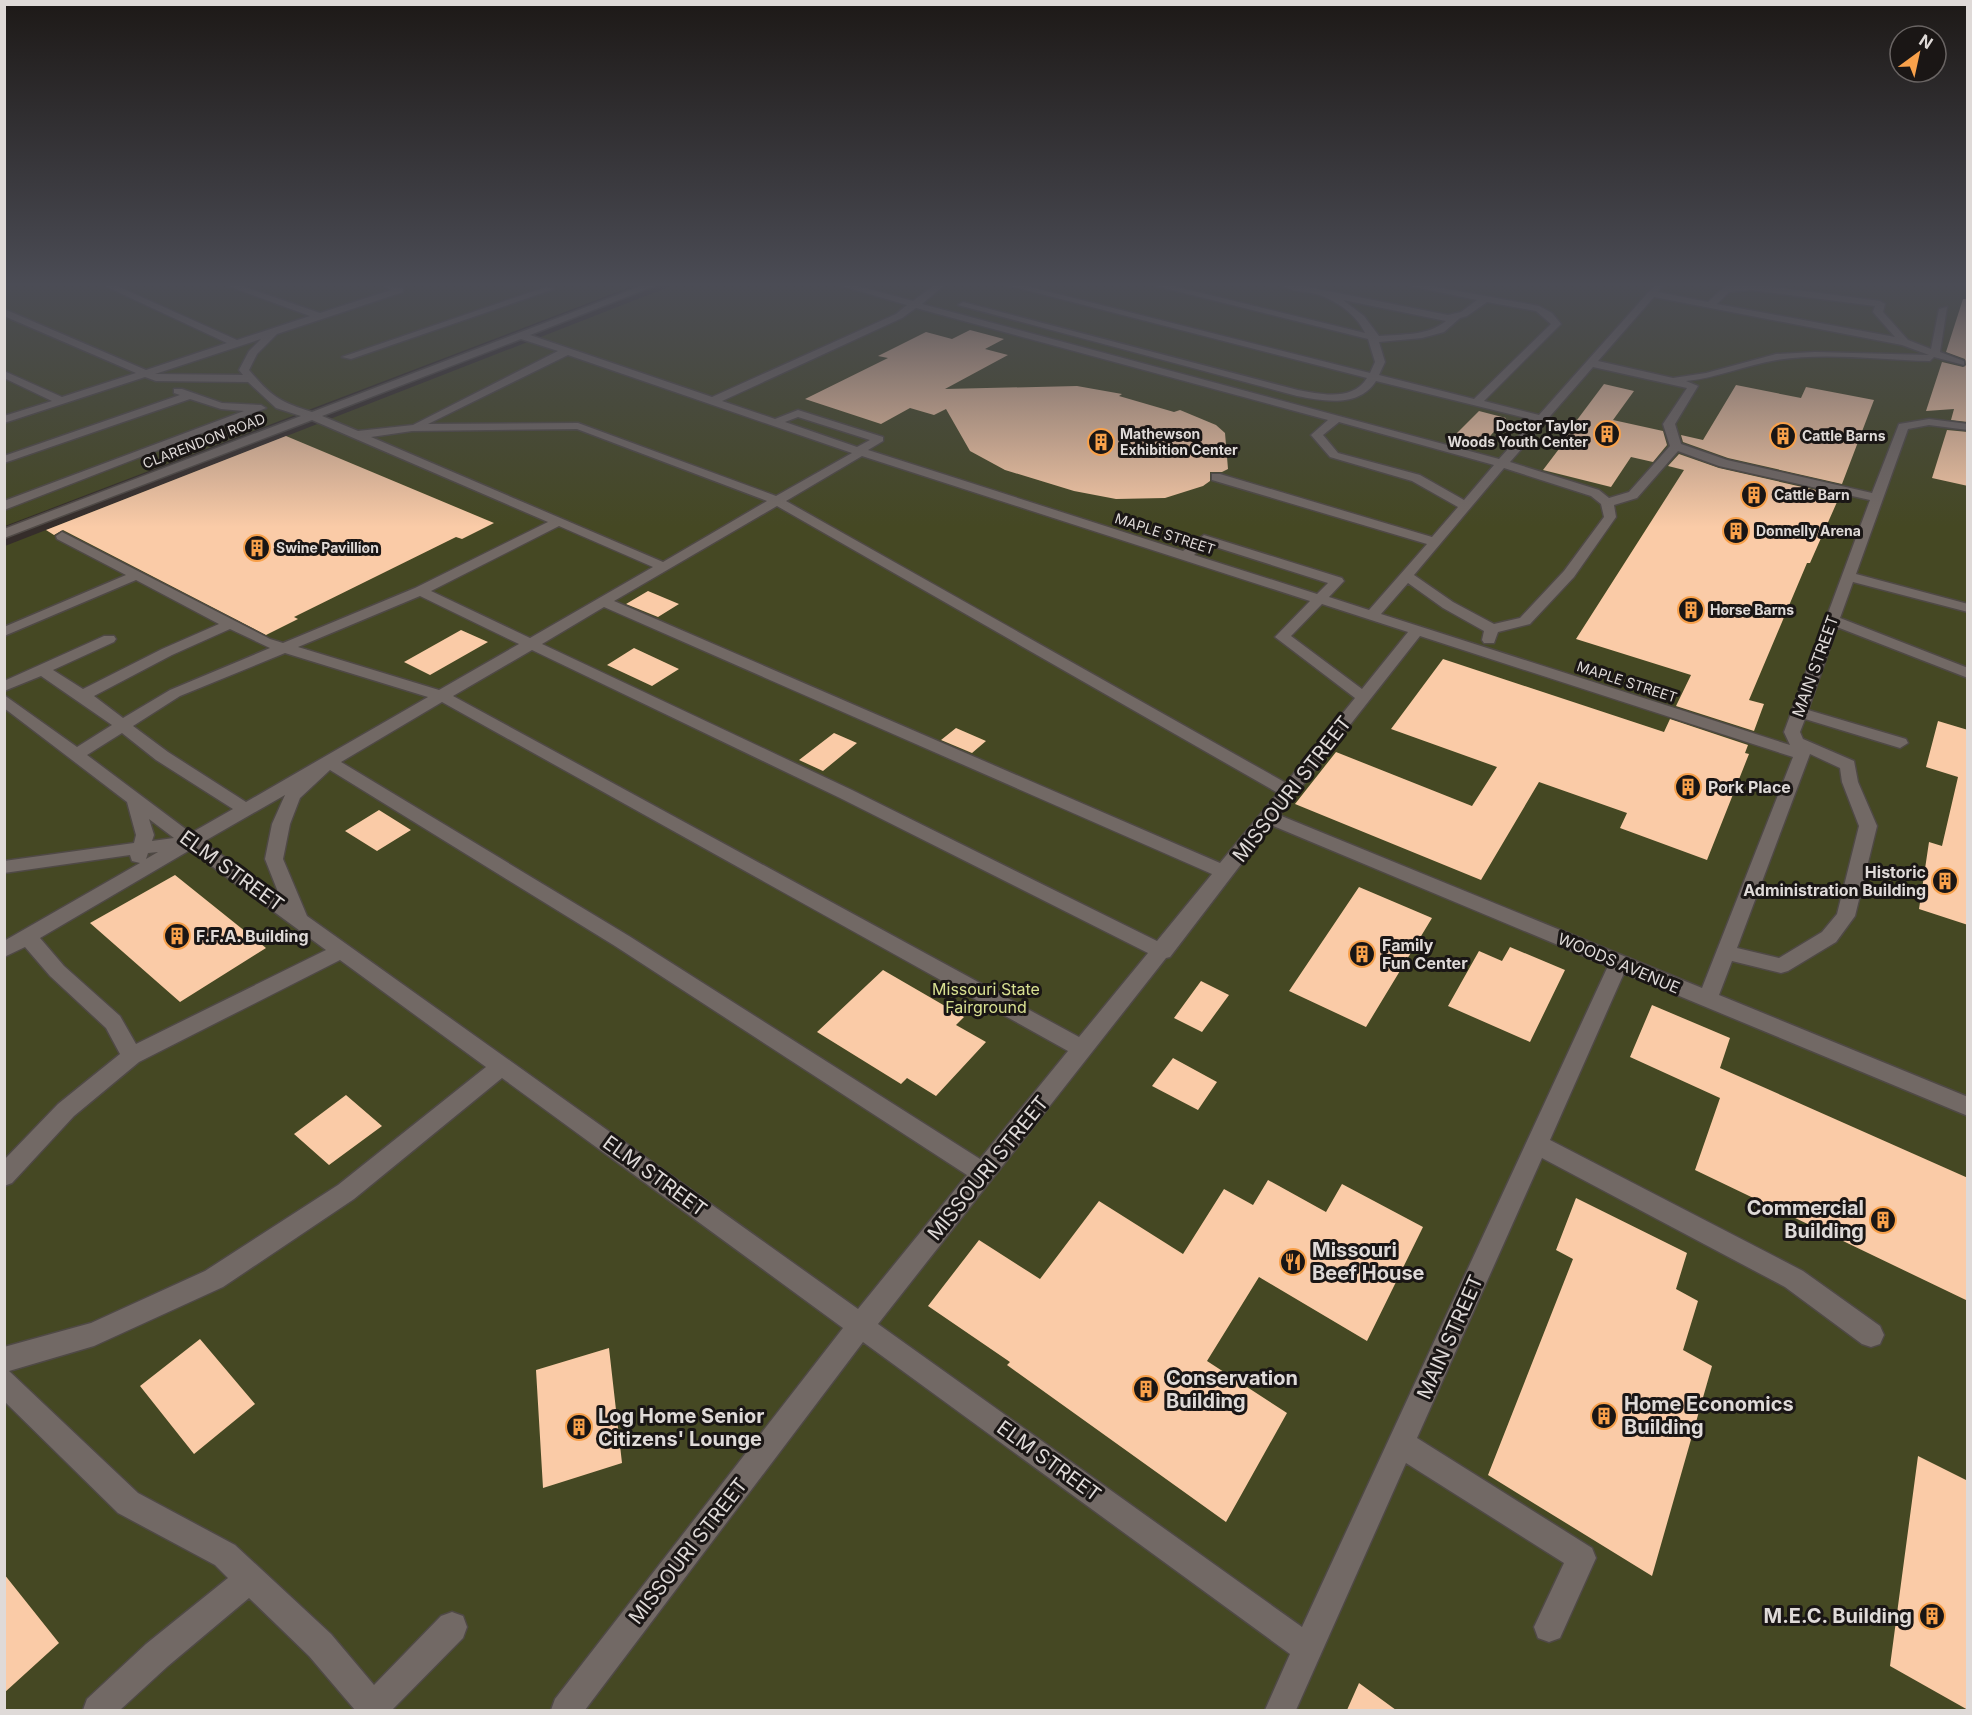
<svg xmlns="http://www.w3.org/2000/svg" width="1972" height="1715" font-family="Inter,sans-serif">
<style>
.green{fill:#454823}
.building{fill:#facba7}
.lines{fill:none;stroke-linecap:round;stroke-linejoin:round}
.minor-casing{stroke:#4f4945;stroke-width:3}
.minor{fill:#726965;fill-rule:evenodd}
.labels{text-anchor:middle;stroke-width:6;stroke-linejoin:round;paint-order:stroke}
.far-poi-label{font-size:14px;font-weight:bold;fill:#dfdad8;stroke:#1a1615;text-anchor:start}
.far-street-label{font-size:14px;fill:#dfdad8;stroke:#1a1615}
.street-label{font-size:16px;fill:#dfdad8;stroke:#1a1615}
.poi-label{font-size:16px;font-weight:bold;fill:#dfdad8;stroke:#1a1615;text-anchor:start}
.park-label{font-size:16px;fill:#d8e091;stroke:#1a1615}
.near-street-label{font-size:20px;fill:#dfdad8;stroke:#1a1615}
.near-poi-label{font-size:20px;font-weight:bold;fill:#dfdad8;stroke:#1a1615;text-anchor:start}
</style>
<rect width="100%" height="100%" fill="#352d2a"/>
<path class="green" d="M5 286H633L5 526Z
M671 286H1967V1710H5V546Z"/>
<path class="building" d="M1963 299H1968V422L1951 420 1954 409 1926 411 1942 362 1963 367 1966 365 1965 359 1946 352Z
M970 330 1004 339 985 349 1008 355 945 389 1077 386 1122 394 1119 396 1174 412 1180 410 1216 425 1225 433 1228 469 1222 472H1210V481L1203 486 1165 498 1116 499 1074 491 1005 470 970 451 946 409 934 415 910 408 881 424 805 399 888 358 878 356 926 332 952 339Z
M1604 384 1634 391 1613 420 1663 431 1667 445 1653 462 1631 457 1611 487 1543 470 1565 441 1562 440Z
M1736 385 1801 398 1806 387 1874 400 1842 484 1728 458 1683 442 1681 435 1703 440Z
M1479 411 1506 418 1483 444 1454 436Z
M1947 430 1968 432V486L1932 478Z
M286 436 494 523 462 539 456 537 294 617 298 619 266 635 63 530 54 535 46 530Z
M1679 454 1719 468 1838 495 1837 502 1810 563H1807L1749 700 1764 704 1754 731 1676 706 1691 675 1576 639 1684 470 1668 466Z
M648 591 679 604 658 617 626 604Z
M461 630 488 642 430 675 404 662Z
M634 648 679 669 652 686 607 665Z
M1443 659 1664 732 1670 719 1748 745 1745 753 1749 754 1707 860 1620 828 1627 813 1539 782 1481 880 1295 804 1336 752 1472 806 1497 767 1391 729Z
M1938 721 1968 730V925L1919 909 1929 842 1942 846 1958 777 1926 767Z
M956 728 986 741 972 753 941 740Z
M834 733 857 743 823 771 799 760Z
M379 810 411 830 377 851 345 831Z
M175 875 266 948 180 1002 90 923Z
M1359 887 1432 918 1366 1027 1289 991Z
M1510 947 1565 970 1530 1042 1448 1006 1479 951 1502 961Z
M883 970 964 1017 956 1025 986 1042 936 1096 907 1078 901 1084 817 1032Z
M1201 981 1229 995 1202 1032 1174 1018Z
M1652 1005 1730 1038 1720 1068 1968 1178V1301L1695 1170 1720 1098 1630 1057Z
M1173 1058 1217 1082 1198 1110 1152 1086Z
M346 1095 382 1126 329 1165 294 1134Z
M1268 1180 1326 1212 1342 1184 1423 1227 1367 1341 1259 1277 1207 1361 1287 1413 1226 1522 1007 1365 1010 1362 928 1306 979 1240 1040 1279 1099 1201 1183 1254 1224 1189 1253 1205Z
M1576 1198 1687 1253 1676 1289 1698 1301 1683 1350 1712 1366 1652 1576 1488 1475 1573 1259 1556 1250Z
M200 1339 255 1404 194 1454 140 1386Z
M609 1348 622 1463 543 1488 536 1370Z
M1918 1456 1968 1481V1710L1890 1666Z
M4 1574 59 1643 4 1693Z
M1359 1683 1396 1710H1347Z"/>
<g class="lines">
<defs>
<path id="minor" d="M105 286H117L237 340 310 316 228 286H242L320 313 391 290 385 286 403 288V292L277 334 257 354 249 370C271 396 279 402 312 412L641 286H654L530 335 712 397 896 314 907 305 842 286H858L913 301 933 286H943L922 304 1499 459 1534 420 1376 381C1359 408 1324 401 1297 396L958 305 963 302 1298 390C1320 394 1352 402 1367 378L1010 286H1026L1370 373 1375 362 1368 339 1156 286H1173L1365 333C1356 314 1336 300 1316 294 1305 291 1292 292 1283 286H1303L1448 315 1461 312 1477 300 1410 286H1431L1539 306 1552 313 1561 324 1484 401 1539 415 1654 286H1663L1658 292 1708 302 1725 286H1767L1880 301 1885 304 1883 312 1908 340 1931 349 1939 309 1947 307 1940 352 1964 361V365L1934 357 1930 361C1880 360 1826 352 1777 360 1746 365 1717 378 1686 381L1698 386 1675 424 1681 444 1727 460 1872 493 1899 424 1929 419 1968 424V430L1929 425 1908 429 1856 574 1968 604V612L1853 582 1840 618 1968 668V678L1837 627 1808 710 1906 739 1908 743 1900 748 1805 719 1800 732 1803 739 1854 761 1858 782 1877 826 1855 916 1836 942 1788 971 1781 973 1732 961 1719 995 1968 1097V1116L1624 973 1550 1140 1803 1271 1880 1326 1884 1335 1880 1344 1871 1347 1862 1344 1785 1287 1542 1158 1417 1438 1592 1548 1596 1558 1560 1638 1549 1642 1538 1638 1534 1627 1564 1563 1406 1463 1296 1710H1265L1290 1654 863 1342 585 1710H551L555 1699 843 1328 502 1078 354 1199 223 1287 94 1346 9 1371 138 1493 235 1545 331 1634 374 1685 441 1616 452 1612 463 1616 467 1627 463 1638 392 1710H355L309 1656 249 1598 168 1666 120 1710H83L87 1699 146 1644 228 1578 215 1565 118 1513 4 1401V1347L91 1323 205 1271 338 1185 486 1067 340 960 139 1062 74 1116 12 1183 4 1186V1160L58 1104 120 1054 106 1028 50 976 25 947 4 957V941L140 863 132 861 130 855 4 873V861L134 843 136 835 127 802 4 708V695L77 747 112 725 41 676 4 691V681L104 636H114L116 639 114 642 53 670 83 689 162 649 219 624 136 580 4 636V627L126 575 57 539 56 536 62 532 270 639 283 643 415 588 548 522 312 420 4 538V529L301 416 276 408 248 382 156 381 145 377 4 423V416L52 401 4 378V371L62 397 136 373 4 316V309L146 370 227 343ZM1751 290 1875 306 1873 312 1895 337 1717 304 1729 292ZM1654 297 1902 345 1929 355 1815 352 1776 354 1706 373 1673 378 1598 361ZM1343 300 1446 321C1428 336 1402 334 1379 336L1364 316ZM1487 302 1536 311 1551 324 1474 399 1379 375 1385 362 1379 342 1422 338 1444 332 1460 318 1467 316ZM916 308 1328 420 1311 435 1330 457 1412 481 1458 507 1432 537 1220 474H1212V480L1427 544 1369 610 1329 597 1344 581 1342 578 1204 535 1183 551 868 450 883 441V437L798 410 775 419 722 401 902 318ZM261 339 249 351 239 370 243 375 155 374ZM521 339 558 351 413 425 358 431 322 416ZM568 355 852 453 776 496 578 423 428 424ZM1593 367 1687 388 1663 424 1670 446 1629 492 1609 498 1599 490 1510 462ZM798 417 870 440 857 447 785 422ZM1339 422 1494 465 1464 500 1420 475 1338 453 1323 435ZM577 429 767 501 663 562 371 437 412 431ZM1678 451 1719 466 1870 500 1784 732 1790 745 1381 614 1408 583 1443 608 1484 631 1482 640 1484 643H1494L1498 632 1530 624 1574 577 1616 517 1614 505 1637 498ZM862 456 1310 601 1275 637 1355 698 1286 783 786 501ZM1504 468 1591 496 1601 504 1604 517 1564 571 1520 618 1494 624 1453 602 1414 575ZM777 506 1278 793 1220 863 614 601ZM559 526 653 567 530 638 431 591ZM1206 544 1328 583 1317 594 1194 555ZM420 596 519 644 439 690 298 647ZM1322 604 1408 632 1362 689 1291 636ZM604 607 1212 874 1157 941 852 790 542 644ZM230 629 270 648 170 690 123 718 94 696 172 655ZM1420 636 1793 757 1702 988 1279 815ZM532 650 840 798 1148 953 1079 1037 453 696ZM285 653 428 697 246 802 168 752 133 726 180 696ZM442 702 1068 1051 980 1159 629 936 341 762ZM122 733 156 760 233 809 191 833 87 755ZM1810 754 1840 768 1842 782 1859 826 1837 914 1822 932 1779 958 1737 948ZM330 770 615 946 967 1175 858 1309 307 916 283 859 290 824 300 798ZM285 795 272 824 265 859 280 897 203 842ZM149 819 174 838 152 841 154 835ZM1271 825 1608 966 1302 1627 878 1324 1166 958 1170 957ZM190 850 326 950 136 1044 120 1016 64 966 40 938ZM158 852 146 859 148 853Z
M546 287 554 289 351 359 342 357Z
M174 389H182L222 403 261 405 266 408 4 510V501L244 411 221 409 190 399 4 463V456L180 395 174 393Z"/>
</defs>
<use href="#minor" class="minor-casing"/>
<use href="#minor" class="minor"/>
</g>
<linearGradient id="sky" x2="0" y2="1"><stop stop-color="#1d1917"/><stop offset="0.54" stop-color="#4b4c55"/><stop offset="1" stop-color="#4b4c55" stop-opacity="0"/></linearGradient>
<rect width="1972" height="527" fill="url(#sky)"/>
<defs>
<symbol id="building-ring" viewBox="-11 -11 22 22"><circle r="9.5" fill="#1a1615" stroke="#f8a14b" stroke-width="1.5"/><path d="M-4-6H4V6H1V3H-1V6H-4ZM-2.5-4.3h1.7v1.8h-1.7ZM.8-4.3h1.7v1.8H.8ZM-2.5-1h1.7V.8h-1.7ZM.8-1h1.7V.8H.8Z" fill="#f8a14b"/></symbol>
<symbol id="restaurant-ring" viewBox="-11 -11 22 22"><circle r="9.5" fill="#1a1615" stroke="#f8a14b" stroke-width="1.5"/><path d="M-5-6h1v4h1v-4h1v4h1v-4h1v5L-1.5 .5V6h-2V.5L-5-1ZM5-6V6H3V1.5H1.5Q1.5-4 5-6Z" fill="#f8a14b"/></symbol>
</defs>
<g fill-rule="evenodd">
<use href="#building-ring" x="1592" y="419" width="30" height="30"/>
<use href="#building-ring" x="1768" y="421" width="30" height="30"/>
<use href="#building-ring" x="1086" y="427" width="30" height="30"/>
<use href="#building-ring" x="1739" y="480" width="30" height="30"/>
<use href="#building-ring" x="1721" y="516" width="30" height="30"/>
<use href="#building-ring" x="242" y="533" width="30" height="30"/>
<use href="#building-ring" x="1676" y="595" width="30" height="30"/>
<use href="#building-ring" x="1673" y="772" width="30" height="30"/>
<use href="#building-ring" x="1930" y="866" width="30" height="30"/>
<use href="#building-ring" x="162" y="921" width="30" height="30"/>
<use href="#building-ring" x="1347" y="939" width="30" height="30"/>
<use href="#building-ring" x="1868" y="1205" width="30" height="30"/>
<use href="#restaurant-ring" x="1278" y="1247" width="30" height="30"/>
<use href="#building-ring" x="1131" y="1374" width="30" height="30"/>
<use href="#building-ring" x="1589" y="1401" width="30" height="30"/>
<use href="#building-ring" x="564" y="1412" width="30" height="30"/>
<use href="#building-ring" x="1917" y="1601" width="30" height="30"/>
</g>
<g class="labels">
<g class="far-poi-label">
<text x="1588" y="431" text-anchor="end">Doctor Taylor<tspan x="1588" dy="16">Woods Youth Center</tspan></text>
<text x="1120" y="439">Mathewson<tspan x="1120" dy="16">Exhibition Center</tspan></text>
<text x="1802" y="441">Cattle Barns</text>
<text x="1774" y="500">Cattle Barn</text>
<text x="1756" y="536">Donnelly Arena</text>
<text x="276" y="553">Swine Pavillion</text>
<text x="1710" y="615">Horse Barns</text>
</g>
<g class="far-street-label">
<text transform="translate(204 441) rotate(-21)" y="5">CLARENDON ROAD</text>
<text transform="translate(1165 534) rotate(18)" y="5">MAPLE STREET</text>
<text transform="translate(1627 682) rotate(18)" y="5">MAPLE STREET</text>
</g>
<g class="street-label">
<text transform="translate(1815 666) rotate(-70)" y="6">MAIN STREET</text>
<text transform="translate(1619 963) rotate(23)" y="6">WOODS AVENUE</text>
</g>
<g class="poi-label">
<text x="1708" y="793">Pork Place</text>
<text x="1926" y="878" text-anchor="end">Historic<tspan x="1926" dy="18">Administration Building</tspan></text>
<text x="196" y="942">F.F.A. Building</text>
<text x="1382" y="951">Family<tspan x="1382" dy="18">Fun Center</tspan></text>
</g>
<g class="park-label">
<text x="986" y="995">Missouri State<tspan x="986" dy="18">Fairground</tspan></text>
</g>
<g class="near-street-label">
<text transform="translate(1292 789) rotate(-52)" y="7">MISSOURI STREET</text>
<text transform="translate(232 871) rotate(36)" y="7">ELM STREET</text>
<text transform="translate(988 1168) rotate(-51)" y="7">MISSOURI STREET</text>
<text transform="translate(655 1176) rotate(36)" y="7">ELM STREET</text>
<text transform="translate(1450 1337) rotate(-66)" y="7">MAIN STREET</text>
<text transform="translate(1049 1461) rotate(36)" y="7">ELM STREET</text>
<text transform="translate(688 1551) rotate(-52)" y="7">MISSOURI STREET</text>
</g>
<g class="near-poi-label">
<text x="1864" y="1215" text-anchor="end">Commercial<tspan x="1864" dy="23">Building</tspan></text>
<text x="1312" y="1257">Missouri<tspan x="1312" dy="23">Beef House</tspan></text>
<text x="1166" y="1385">Conservation<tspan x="1166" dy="23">Building</tspan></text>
<text x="1624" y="1411">Home Economics<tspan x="1624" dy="23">Building</tspan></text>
<text x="598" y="1423">Log Home Senior<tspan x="598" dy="23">Citizens' Lounge</tspan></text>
<text x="1912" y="1623" text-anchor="end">M.E.C. Building</text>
</g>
</g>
<rect width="1972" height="1715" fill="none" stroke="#dfdad8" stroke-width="12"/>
<g transform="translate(1918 54) rotate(33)"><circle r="28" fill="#1a1615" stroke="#696463" stroke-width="1.5"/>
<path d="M0-4.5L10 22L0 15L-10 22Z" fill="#f8a14b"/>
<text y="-9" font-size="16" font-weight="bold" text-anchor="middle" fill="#dfdad8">N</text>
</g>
</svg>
